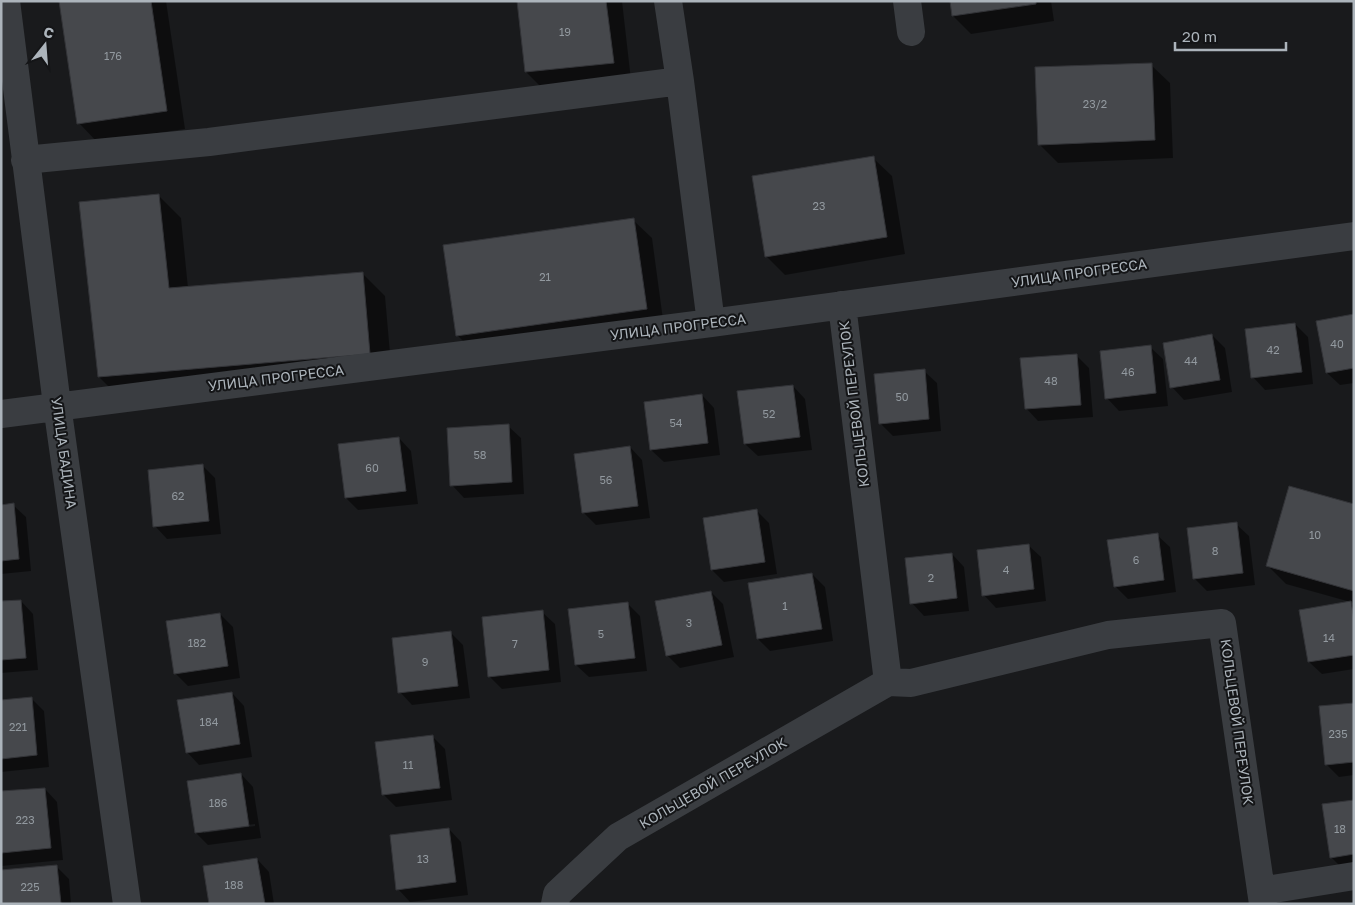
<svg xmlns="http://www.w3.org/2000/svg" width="1355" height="905" font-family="'Golos Text',sans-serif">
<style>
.shadow{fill:#0007;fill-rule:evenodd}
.building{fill:#46484c;stroke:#333438}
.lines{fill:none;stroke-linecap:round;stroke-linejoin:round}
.minor{stroke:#3a3d41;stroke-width:28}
.labels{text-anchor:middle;stroke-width:4;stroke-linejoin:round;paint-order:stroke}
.number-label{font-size:11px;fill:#92999f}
.street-label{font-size:14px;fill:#acb4bb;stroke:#141517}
</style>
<rect width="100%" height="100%" fill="#191a1c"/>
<path class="shadow" d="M61 1H166L185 129 97 142 79 123Z
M518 1H622L631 80 544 90 526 72Z
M951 1H1051L1054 21 971 34 953 16Z
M1151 65 1170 83 1173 158 1058 163 1039 144Z
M873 158 892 176 905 254 785 275 766 256Z
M158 195 181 218 188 288 362 273 385 296 392 376 121 399 99 377Z
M633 220 652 238 664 327 475 353 457 335Z
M1354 315V383L1340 385 1327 373Z
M1295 324 1308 337 1313 384 1265 390 1253 377Z
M1212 335 1225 348 1232 392 1184 400 1172 387Z
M1150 347 1163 359 1168 406 1119 411 1107 398Z
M1076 355 1089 368 1093 417 1038 421 1026 408Z
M924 371 937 383 941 431 893 436 880 423Z
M793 386 805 399 812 450 758 456 745 444Z
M702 395 714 408 720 455 664 462 651 450Z
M508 426 521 438 524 494 464 498 452 485Z
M399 438 411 451 418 504 358 510 346 498Z
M630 447 642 460 650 518 596 525 584 513Z
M203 466 215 478 221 534 167 539 155 526Z
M13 505 26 517 31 571 1 574V506Z
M1354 505V603L1286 584 1268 566Z
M757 511 769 523 777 574 724 582 712 570Z
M1236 524 1249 536 1255 585 1207 591 1194 578Z
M1157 535 1170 547 1176 592 1128 599 1115 586Z
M1028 545 1041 557 1046 601 996 608 984 595Z
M952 554 964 567 969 611 924 616 912 603Z
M812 574 825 587 833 641 770 651 758 639Z
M711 592 723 604 734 657 680 668 667 655Z
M21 601 33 614 38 670 1 673V602Z
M627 603 640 616 647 671 589 677 576 665Z
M1350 603 1354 606V669L1322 674 1309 662Z
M542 612 555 624 561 682 502 689 489 676Z
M220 614 233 627 240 678 188 686 175 673Z
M451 633 463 645 470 698 412 705 400 692Z
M232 693 244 706 252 757 199 765 187 752Z
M31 698 44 711 49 767 1 772V701Z
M1354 704V775L1339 777 1326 764Z
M433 737 445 749 452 800 396 807 383 794Z
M241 774 253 787 261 838 208 845 196 833ZM255 824V826L204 833V831Z
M45 789 57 802 63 860 1 866V793Z
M1354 801V868L1344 870 1331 857Z
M449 829 461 842 468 895 410 902 398 889Z
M257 859 269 872 274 904H210Z
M56 866 69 879 71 904H1Z"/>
<path class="building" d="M59 1H151L167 111 77 124Z
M517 1H606L614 63 525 72Z
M950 1H1036V4L952 16Z
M1152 63 1155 140 1038 145 1035 67Z
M874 156 887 237 765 257 752 176Z
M159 194 169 288 363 272 370 354 98 377 79 202Z
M634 218 647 309 456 336 443 245Z
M1354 314V368L1326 373 1316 321Z
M1295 323 1302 372 1251 378 1245 329Z
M1212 334 1220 380 1170 388 1163 343Z
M1151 345 1156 393 1105 399 1100 351Z
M1077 354 1081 405 1025 409 1020 358Z
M925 369 929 419 879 424 874 374Z
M793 385 800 437 744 444 737 391Z
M702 394 708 443 650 450 644 402Z
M509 424 512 482 450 486 447 428Z
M399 437 406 491 345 498 338 444Z
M630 446 638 506 582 513 574 454Z
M203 464 209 521 153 527 148 470Z
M1289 486 1354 504V591L1266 566Z
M14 503 19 559 1 561V505Z
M757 509 765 562 711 570 703 518Z
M1237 522 1243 573 1193 579 1187 528Z
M1158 533 1164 580 1114 587 1107 540Z
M1029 544 1034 589 982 596 977 550Z
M952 553 957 598 910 604 905 558Z
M812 573 822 629 757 639 748 583Z
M711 591 722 645 666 656 655 601Z
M21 600 26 658 1 660V601Z
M1351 601 1354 621V655L1308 662 1299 610Z
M628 602 635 658 575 665 568 609Z
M543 610 549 670 488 677 482 617Z
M220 613 228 666 174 674 166 621Z
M451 631 458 686 398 693 392 638Z
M232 692 240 744 186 753 177 700Z
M32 697 37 755 1 759V700Z
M1354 703V762L1325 765 1319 706Z
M433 735 440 788 382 795 375 742Z
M241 773 249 826 195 833 187 781Z
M45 788 51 848 1 853V791Z
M1354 800V854L1330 858 1322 804Z
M449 828 456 882 396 890 390 835Z
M257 858 265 904H209L203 866Z
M57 865 61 904H1V870Z"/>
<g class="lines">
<path class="minor" d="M6 1 57 405 127 904
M668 1 680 81 711 323
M907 1 911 32
M25 160 209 142 680 81
M842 305 888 682
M1 414 711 323 1354 236
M1261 891 1354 876
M555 904 557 894 618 837 888 682 911 683 1108 635 1222 623 1263 904"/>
</g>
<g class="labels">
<g class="number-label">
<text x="565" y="36">19</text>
<text x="113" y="60">176</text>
<text x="1095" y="108">23/2</text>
<text x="819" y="210">23</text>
<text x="545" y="281">21</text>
<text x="1337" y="348">40</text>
<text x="1273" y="354">42</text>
<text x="1191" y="365">44</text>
<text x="1128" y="376">46</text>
<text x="1051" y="385">48</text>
<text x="902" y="401">50</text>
<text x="769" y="418">52</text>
<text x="676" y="427">54</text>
<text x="480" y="459">58</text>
<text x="372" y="472">60</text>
<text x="606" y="484">56</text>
<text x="178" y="500">62</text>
<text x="1315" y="539">10</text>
<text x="1215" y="555">8</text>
<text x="1136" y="564">6</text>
<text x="1006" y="574">4</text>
<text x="931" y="582">2</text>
<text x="785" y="610">1</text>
<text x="689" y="627">3</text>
<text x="601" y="638">5</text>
<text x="1329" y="642">14</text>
<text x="197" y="647">182</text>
<text x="515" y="648">7</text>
<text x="425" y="666">9</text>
<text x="209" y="726">184</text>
<text x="18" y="731">221</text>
<text x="1338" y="738">235</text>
<text x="408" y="769">11</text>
<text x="218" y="807">186</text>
<text x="25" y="824">223</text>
<text x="1340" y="833">18</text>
<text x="423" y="863">13</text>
<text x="234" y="889">188</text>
<text x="30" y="891">225</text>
</g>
<g class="street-label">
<text transform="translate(1079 273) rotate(-8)" y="5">УЛИЦА ПРОГРЕССА</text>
<text transform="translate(678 327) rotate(-7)" y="5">УЛИЦА ПРОГРЕССА</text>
<text transform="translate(276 378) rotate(-7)" y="5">УЛИЦА ПРОГРЕССА</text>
<text transform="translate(854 404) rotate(-97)" y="5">КОЛЬЦЕВОЙ ПЕРЕУЛОК</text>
<text transform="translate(64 453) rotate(82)" y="5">УЛИЦА БАДИНА</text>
<text transform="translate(1237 722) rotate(82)" y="5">КОЛЬЦЕВОЙ ПЕРЕУЛОК</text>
<text transform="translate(713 783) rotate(-30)" y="5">КОЛЬЦЕВОЙ ПЕРЕУЛОК</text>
</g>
</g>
<rect width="1355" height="905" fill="none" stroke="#acb4bb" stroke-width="5"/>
<g transform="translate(45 45) rotate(17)" stroke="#141517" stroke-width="4" paint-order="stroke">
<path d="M0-4L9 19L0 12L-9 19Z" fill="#acb4bb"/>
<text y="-8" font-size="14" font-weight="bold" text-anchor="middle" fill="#acb4bb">С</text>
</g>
<path d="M1175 42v8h111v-8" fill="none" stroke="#acb4bb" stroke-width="2.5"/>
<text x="1182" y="42" font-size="15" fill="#acb4bb" stroke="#141517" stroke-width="4" paint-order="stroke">20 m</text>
</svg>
